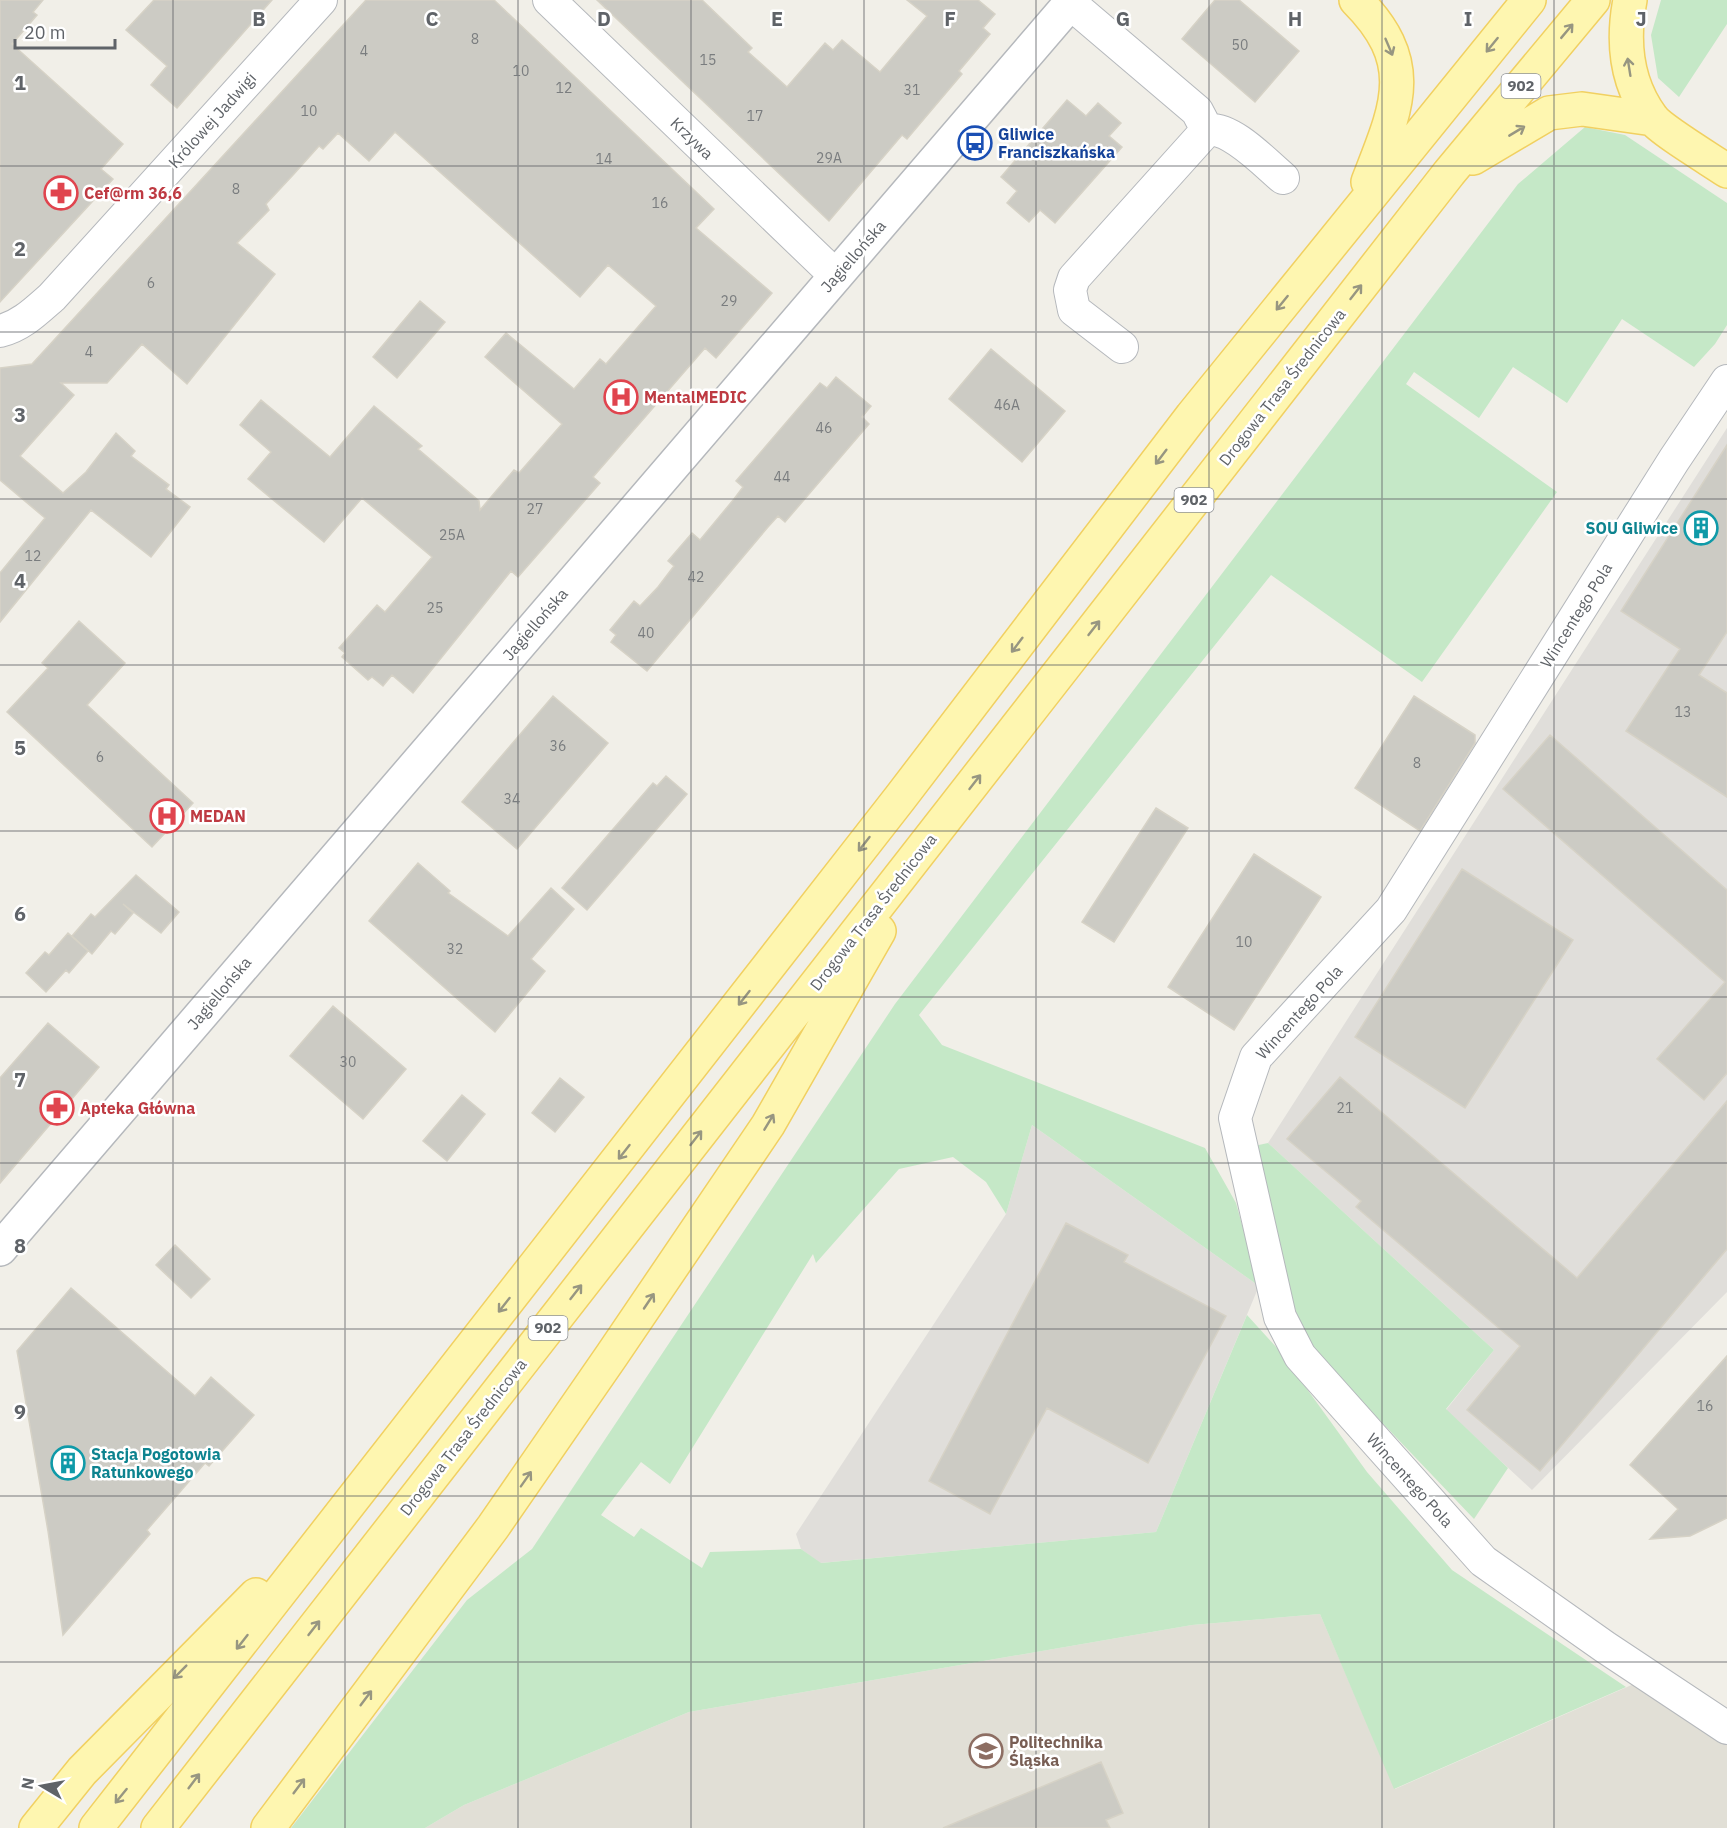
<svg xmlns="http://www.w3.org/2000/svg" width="1727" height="1828" font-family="'IBM Plex Sans',sans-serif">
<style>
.industrial{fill:#e0deda}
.education{fill:#e1dfd6}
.green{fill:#c5e8c7}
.building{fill:#cccbc4;stroke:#d6d2c6;stroke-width:1.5}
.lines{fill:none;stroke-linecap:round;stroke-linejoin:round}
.minor-casing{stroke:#b5b8bc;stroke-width:34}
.tertiary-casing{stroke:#b5b8bc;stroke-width:36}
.primary-casing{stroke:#f1d061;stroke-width:36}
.minor{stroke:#fff;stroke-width:32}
.tertiary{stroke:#fff;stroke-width:33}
.primary{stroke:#fef6b0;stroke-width:33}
.oneway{stroke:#979681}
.grid{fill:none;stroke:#5f6368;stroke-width:1.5;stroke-opacity:0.55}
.labels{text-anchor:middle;stroke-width:5;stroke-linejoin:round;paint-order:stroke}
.number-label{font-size:14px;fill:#7a7d7f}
.shield{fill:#fff;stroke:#8f9295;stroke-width:1.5}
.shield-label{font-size:15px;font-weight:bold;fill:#5f6368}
.street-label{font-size:16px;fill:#5f6368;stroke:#fff}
.transit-label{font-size:16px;font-weight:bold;fill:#164399;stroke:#fff;text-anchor:start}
.health-label{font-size:16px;font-weight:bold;fill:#be3a42;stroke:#fff;text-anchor:start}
.culture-label{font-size:16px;font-weight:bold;fill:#0d838f;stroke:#fff;text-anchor:end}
.education-label{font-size:16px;font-weight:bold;fill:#785e54;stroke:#fff;text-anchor:start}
.grid-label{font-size:20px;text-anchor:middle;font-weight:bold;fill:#5f6368;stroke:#fff;stroke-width:5;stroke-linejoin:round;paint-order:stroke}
</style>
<rect width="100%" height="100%" fill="#f1efe8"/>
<path class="industrial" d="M1727 428V1292L1532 1490 1446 1410 1494 1350 1268 1143Z
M1032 1125 1259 1286 1156 1532 820 1563 801 1549 796 1534 1006 1214Z"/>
<path class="education" d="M1320 1614 1395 1789 1668 1669 1727 1713V1828H425L464 1805 689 1712 1192 1625Z"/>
<path class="green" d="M1661 0H1727V24L1679 97 1658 78 1651 35Z
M1585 127 1625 135 1727 203V325L1715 344 1694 367 1622 319 1567 403 1513 367 1479 418 1414 372 1406 384 1557 492 1422 682 1271 575 919 1015 942 1045 1205 1148 1236 1203 1259 1286 1032 1125 1006 1214 986 1182 953 1157 899 1169 816 1263 813 1254 670 1484 641 1462 601 1515 634 1537 641 1528 702 1568 710 1552 801 1549 821 1563 1156 1532 1247 1315 1278 1349 1367 1472 1452 1570 1626 1687 1394 1789 1320 1614 1192 1625 689 1712 464 1805 425 1828H291L467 1600 532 1549 895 1004 1518 184Z
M1268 1143 1494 1350 1446 1409 1508 1468 1474 1519 1309 1346 1279 1266 1254 1146Z"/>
<path class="building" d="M0 0H43L33 12 37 15 12 44 123 144 101 169 113 179 0 302Z
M154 0H272L177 108 151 85 167 66 126 30Z
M366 0H494L714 209 696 228 772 293 716 358 705 348 593 477 600 483 518 577 511 571 413 693 392 675 383 686 372 677 368 680 342 657 345 653 339 648 377 605 385 612 432 557 362 498 324 542 248 479 271 452 240 425 261 400 330 457 374 406 422 446 418 449 479 501 480 510 514 470 519 473 562 424 485 357 506 333 574 389 600 359 606 364 656 306 608 265 580 297 395 132 369 161 338 133 323 149 319 146 293 175 266 204 269 210 237 243 275 274 187 384 142 344 107 383H61L74 395 20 456 63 493 86 472 116 433 135 451 131 456 169 485 166 489 190 507 151 557 91 510 0 622V573L45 518 0 480V368L32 364Z
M597 0H702L752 48 748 52 787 87 825 43 833 50 842 40 880 72 927 16 907 0H978L995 14 983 28 990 34 959 71 962 74 907 139 902 135 829 221Z
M1215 0H1239L1299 51 1255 102 1182 39Z
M1067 100 1086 116 1098 103 1121 123 1109 136 1122 147 1055 223 1040 210 1029 222 1007 203 1017 191 1001 177Z
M420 301 445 322 397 378 373 357Z
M991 349 1065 411 1022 462 949 399Z
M836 377 871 406 862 417 869 424 785 522 778 516 768 527 647 671 611 642 616 635 610 630 634 601 640 606 658 587 674 566 668 561 692 533 700 540 734 499 743 487 736 481 820 383 827 388Z
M1727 445V632L1699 675 1727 693V797L1626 731 1680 649 1621 611Z
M79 621 125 663 87 705 193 803 152 847 7 712 48 668 42 663Z
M553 696 608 743 517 849 462 802Z
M1414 696 1475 735V743L1420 831 1355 788Z
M1550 735 1727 890V1073L1704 1100 1657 1059 1725 982 1503 789Z
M666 776 687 794 587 910 562 888 653 783 657 786Z
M1156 808 1188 828 1114 942 1082 922Z
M1254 854 1321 897 1234 1030 1168 987Z
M418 863 450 891 448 893 508 936 551 888 574 909 531 959 545 971 495 1032 369 921Z
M1462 869 1573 940 1465 1108 1355 1037Z
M136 875 179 912 161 933 123 904 133 913 115 934 111 931 92 954 72 936 91 914 95 917Z
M68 933 88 951 69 973 66 970 46 992 26 973 45 952 49 955Z
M333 1006 406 1069 363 1119 290 1056Z
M48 1023 99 1067 0 1183V1078Z
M1340 1077 1577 1278 1727 1101V1249L1540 1471 1467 1410 1520 1346 1356 1207 1361 1201 1287 1139Z
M560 1078 584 1097 555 1132 532 1113Z
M462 1095 485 1114 447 1161 423 1141Z
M1066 1223 1128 1255 1124 1262 1226 1316 1148 1463 1047 1408 990 1514 929 1481Z
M175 1245 210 1279 191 1298 156 1265Z
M71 1288 195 1396 211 1377 254 1415 209 1466 205 1463 147 1530 150 1534 63 1635 48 1531 17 1351Z
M1727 1356V1518L1690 1536 1650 1539 1678 1509 1630 1465Z
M1101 1762 1123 1813 1106 1820 1110 1828H943Z"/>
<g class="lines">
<defs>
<path id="minor" d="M549 0 836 276
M1070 3 1197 111 1207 130
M0 331C21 326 36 311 52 297L321 0
M1122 347 1074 310 1070 290 1074 278 1207 130C1231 126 1265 163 1283 178
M1727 381 1674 460 1391 910 1256 1057 1235 1118 1280 1317 1300 1356 1483 1561 1605 1647 1727 1728"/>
<path id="tertiary" d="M0 1249 1073 0"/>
<path id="primary" d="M1356 0C1420 64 1396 109 1368 182
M1630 0C1622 42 1626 83 1652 118 1661 130 1711 160 1727 171
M1473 158 1549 113 1582 109 1653 119
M36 1828 82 1771 256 1595
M96 1828 900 798 1192 416 1529 0
M158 1828 1449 173 1593 0
M268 1828 493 1527 612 1355 768 1125 879 931"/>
</defs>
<use href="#minor" class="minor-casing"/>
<use href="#tertiary" class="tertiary-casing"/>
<use href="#primary" class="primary-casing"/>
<use href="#minor" class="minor"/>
<use href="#tertiary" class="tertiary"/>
<use href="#primary" class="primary"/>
</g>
<defs><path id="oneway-shaft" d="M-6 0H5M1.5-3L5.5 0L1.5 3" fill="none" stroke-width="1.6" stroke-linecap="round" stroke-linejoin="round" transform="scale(1.5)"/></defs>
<g class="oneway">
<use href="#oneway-shaft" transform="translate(1567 31) rotate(-50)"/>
<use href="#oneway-shaft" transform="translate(1492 45) rotate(129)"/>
<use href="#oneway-shaft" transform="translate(1389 47) rotate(67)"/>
<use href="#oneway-shaft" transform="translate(1629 67) rotate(-99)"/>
<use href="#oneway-shaft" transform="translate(1517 131) rotate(-31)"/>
<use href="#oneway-shaft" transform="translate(1356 292) rotate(-52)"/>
<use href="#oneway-shaft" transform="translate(1282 303) rotate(129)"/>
<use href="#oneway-shaft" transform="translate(1161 457) rotate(127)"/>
<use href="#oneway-shaft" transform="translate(1094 628) rotate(-52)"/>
<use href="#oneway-shaft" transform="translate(1017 645) rotate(127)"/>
<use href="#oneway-shaft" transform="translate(975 782) rotate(-52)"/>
<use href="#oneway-shaft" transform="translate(864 844) rotate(128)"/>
<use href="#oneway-shaft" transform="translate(744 998) rotate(128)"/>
<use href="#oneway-shaft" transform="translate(769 1122) rotate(-59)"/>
<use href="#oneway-shaft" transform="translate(696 1138) rotate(-52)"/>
<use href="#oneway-shaft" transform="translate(624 1152) rotate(128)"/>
<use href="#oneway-shaft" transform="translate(576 1292) rotate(-52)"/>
<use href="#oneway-shaft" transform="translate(649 1301) rotate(-56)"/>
<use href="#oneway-shaft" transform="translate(504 1305) rotate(128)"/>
<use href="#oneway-shaft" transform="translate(526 1479) rotate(-55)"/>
<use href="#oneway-shaft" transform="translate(314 1628) rotate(-52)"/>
<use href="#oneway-shaft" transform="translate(242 1642) rotate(128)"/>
<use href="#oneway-shaft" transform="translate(180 1672) rotate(135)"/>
<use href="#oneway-shaft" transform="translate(366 1698) rotate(-53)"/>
<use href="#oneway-shaft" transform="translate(194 1781) rotate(-53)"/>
<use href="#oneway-shaft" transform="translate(299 1786) rotate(-53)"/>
<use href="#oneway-shaft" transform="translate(121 1796) rotate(129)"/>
</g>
<path class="grid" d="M173 0V1828M345 0V1828M518 0V1828M691 0V1828M864 0V1828M1036 0V1828M1209 0V1828M1382 0V1828M1554 0V1828M0 166H1727M0 332H1727M0 499H1727M0 665H1727M0 831H1727M0 997H1727M0 1163H1727M0 1329H1727M0 1496H1727M0 1662H1727"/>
<defs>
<symbol id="bus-ring" viewBox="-11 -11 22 22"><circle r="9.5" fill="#fff" stroke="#1a4fb4" stroke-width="1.5"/><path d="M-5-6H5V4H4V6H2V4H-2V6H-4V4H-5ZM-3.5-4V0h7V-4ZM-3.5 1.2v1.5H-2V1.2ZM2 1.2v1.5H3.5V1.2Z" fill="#1a4fb4"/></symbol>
<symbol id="pharmacy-ring" viewBox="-11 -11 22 22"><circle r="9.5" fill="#fff" stroke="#e0444e" stroke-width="1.5"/><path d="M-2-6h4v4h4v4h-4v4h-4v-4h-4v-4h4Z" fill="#e0444e"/></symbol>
<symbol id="hospital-ring" viewBox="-11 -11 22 22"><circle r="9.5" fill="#fff" stroke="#e0444e" stroke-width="1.5"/><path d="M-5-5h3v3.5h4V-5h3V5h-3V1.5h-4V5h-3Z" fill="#e0444e"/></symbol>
<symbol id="building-ring" viewBox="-11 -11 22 22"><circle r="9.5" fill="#fff" stroke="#0f9aa8" stroke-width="1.5"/><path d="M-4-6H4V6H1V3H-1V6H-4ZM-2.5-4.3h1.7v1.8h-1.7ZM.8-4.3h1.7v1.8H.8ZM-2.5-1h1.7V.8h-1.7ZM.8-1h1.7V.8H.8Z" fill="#0f9aa8"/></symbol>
<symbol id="university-ring" viewBox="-11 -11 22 22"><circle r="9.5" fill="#fff" stroke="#8d6e63" stroke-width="1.5"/><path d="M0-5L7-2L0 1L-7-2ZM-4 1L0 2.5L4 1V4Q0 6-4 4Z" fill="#8d6e63"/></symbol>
</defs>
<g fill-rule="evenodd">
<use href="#bus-ring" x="956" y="124" width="38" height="38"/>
<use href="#pharmacy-ring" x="42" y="174" width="38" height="38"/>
<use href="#hospital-ring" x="602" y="378" width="38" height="38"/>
<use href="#building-ring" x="1682" y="509" width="38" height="38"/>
<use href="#hospital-ring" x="148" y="797" width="38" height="38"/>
<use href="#pharmacy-ring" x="38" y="1089" width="38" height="38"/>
<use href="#building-ring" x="49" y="1444" width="38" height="38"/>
<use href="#university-ring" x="967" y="1732" width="38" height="38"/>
</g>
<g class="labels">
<g class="number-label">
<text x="475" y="44">8</text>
<text x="1240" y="50">50</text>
<text x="364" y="56">4</text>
<text x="708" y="65">15</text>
<text x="521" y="76">10</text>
<text x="564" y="93">12</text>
<text x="912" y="95">31</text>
<text x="309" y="116">10</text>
<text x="755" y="121">17</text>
<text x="829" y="163">29A</text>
<text x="604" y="164">14</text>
<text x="236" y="194">8</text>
<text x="660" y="208">16</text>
<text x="151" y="288">6</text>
<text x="729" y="306">29</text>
<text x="89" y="357">4</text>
<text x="1007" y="410">46A</text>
<text x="824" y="433">46</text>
<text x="782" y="482">44</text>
<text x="535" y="514">27</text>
<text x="452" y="540">25A</text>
<text x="33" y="561">12</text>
<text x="696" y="582">42</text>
<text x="435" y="613">25</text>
<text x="646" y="638">40</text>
<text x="1683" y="717">13</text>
<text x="558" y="751">36</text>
<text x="100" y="762">6</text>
<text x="1417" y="768">8</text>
<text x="512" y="804">34</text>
<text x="1244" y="947">10</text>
<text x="455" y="954">32</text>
<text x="348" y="1067">30</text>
<text x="1345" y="1113">21</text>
<text x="1705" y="1411">16</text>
</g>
<g class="shield">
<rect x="1501.5" y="74" width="39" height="24" rx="4.5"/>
<rect x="1174.5" y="488" width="39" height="24" rx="4.5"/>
<rect x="528.5" y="1316" width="39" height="24" rx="4.5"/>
</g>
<g class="shield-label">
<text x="1521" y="91">902</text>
<text x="1194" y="505">902</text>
<text x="548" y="1333">902</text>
</g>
<g class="street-label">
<text transform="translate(212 120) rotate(-48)" y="6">Królowej Jadwigi</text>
<text transform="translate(692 138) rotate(44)" y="6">Krzywa</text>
<text transform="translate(853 256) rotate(-49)" y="6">Jagiellońska</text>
<text transform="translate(1282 387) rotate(-52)" y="6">Drogowa Trasa Średnicowa</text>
<text transform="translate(1576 615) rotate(-58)" y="6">Wincentego Pola</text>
<text transform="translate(535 624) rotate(-49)" y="6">Jagiellońska</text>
<text transform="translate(873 912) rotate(-52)" y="6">Drogowa Trasa Średnicowa</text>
<text transform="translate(219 993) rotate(-50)" y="6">Jagiellońska</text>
<text transform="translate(1299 1012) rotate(-48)" y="6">Wincentego Pola</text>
<text transform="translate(463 1437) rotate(-52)" y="6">Drogowa Trasa Średnicowa</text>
<text transform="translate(1410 1480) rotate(48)" y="6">Wincentego Pola</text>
</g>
<g class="transit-label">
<text x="998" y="140">Gliwice<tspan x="998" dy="18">Franciszkańska</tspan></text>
</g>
<g class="health-label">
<text x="84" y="199">Cef@rm 36,6</text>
<text x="644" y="403">MentalMEDIC</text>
<text x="190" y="822">MEDAN</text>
<text x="80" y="1114">Apteka Główna</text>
</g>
<g class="culture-label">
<text x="1678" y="534">SOU Gliwice</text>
<text x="91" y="1460" text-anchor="start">Stacja Pogotowia<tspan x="91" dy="18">Ratunkowego</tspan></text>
</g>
<g class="education-label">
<text x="1009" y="1748">Politechnika<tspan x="1009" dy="18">Śląska</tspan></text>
</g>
</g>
<g class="grid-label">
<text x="259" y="26">B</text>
<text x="432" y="26">C</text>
<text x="604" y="26">D</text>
<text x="777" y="26">E</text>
<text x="950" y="26">F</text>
<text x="1123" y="26">G</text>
<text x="1295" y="26">H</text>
<text x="1468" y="26">I</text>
<text x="1641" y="26">J</text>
<text x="20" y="90">1</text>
<text x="20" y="256">2</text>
<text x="20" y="422">3</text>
<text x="20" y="588">4</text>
<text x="20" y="755">5</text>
<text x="20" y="921">6</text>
<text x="20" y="1087">7</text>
<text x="20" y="1253">8</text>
<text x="20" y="1419">9</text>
</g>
<g transform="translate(42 1786) rotate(280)" stroke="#ffffff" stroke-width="4.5" paint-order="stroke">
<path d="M0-4.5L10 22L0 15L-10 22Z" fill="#5f6368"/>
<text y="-9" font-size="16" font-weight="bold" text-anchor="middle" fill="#5f6368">N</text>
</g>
<path d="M15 39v9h100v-9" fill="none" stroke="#5f6368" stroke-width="3"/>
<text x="24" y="39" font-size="18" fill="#5f6368" stroke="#ffffff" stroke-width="4.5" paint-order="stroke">20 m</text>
</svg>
